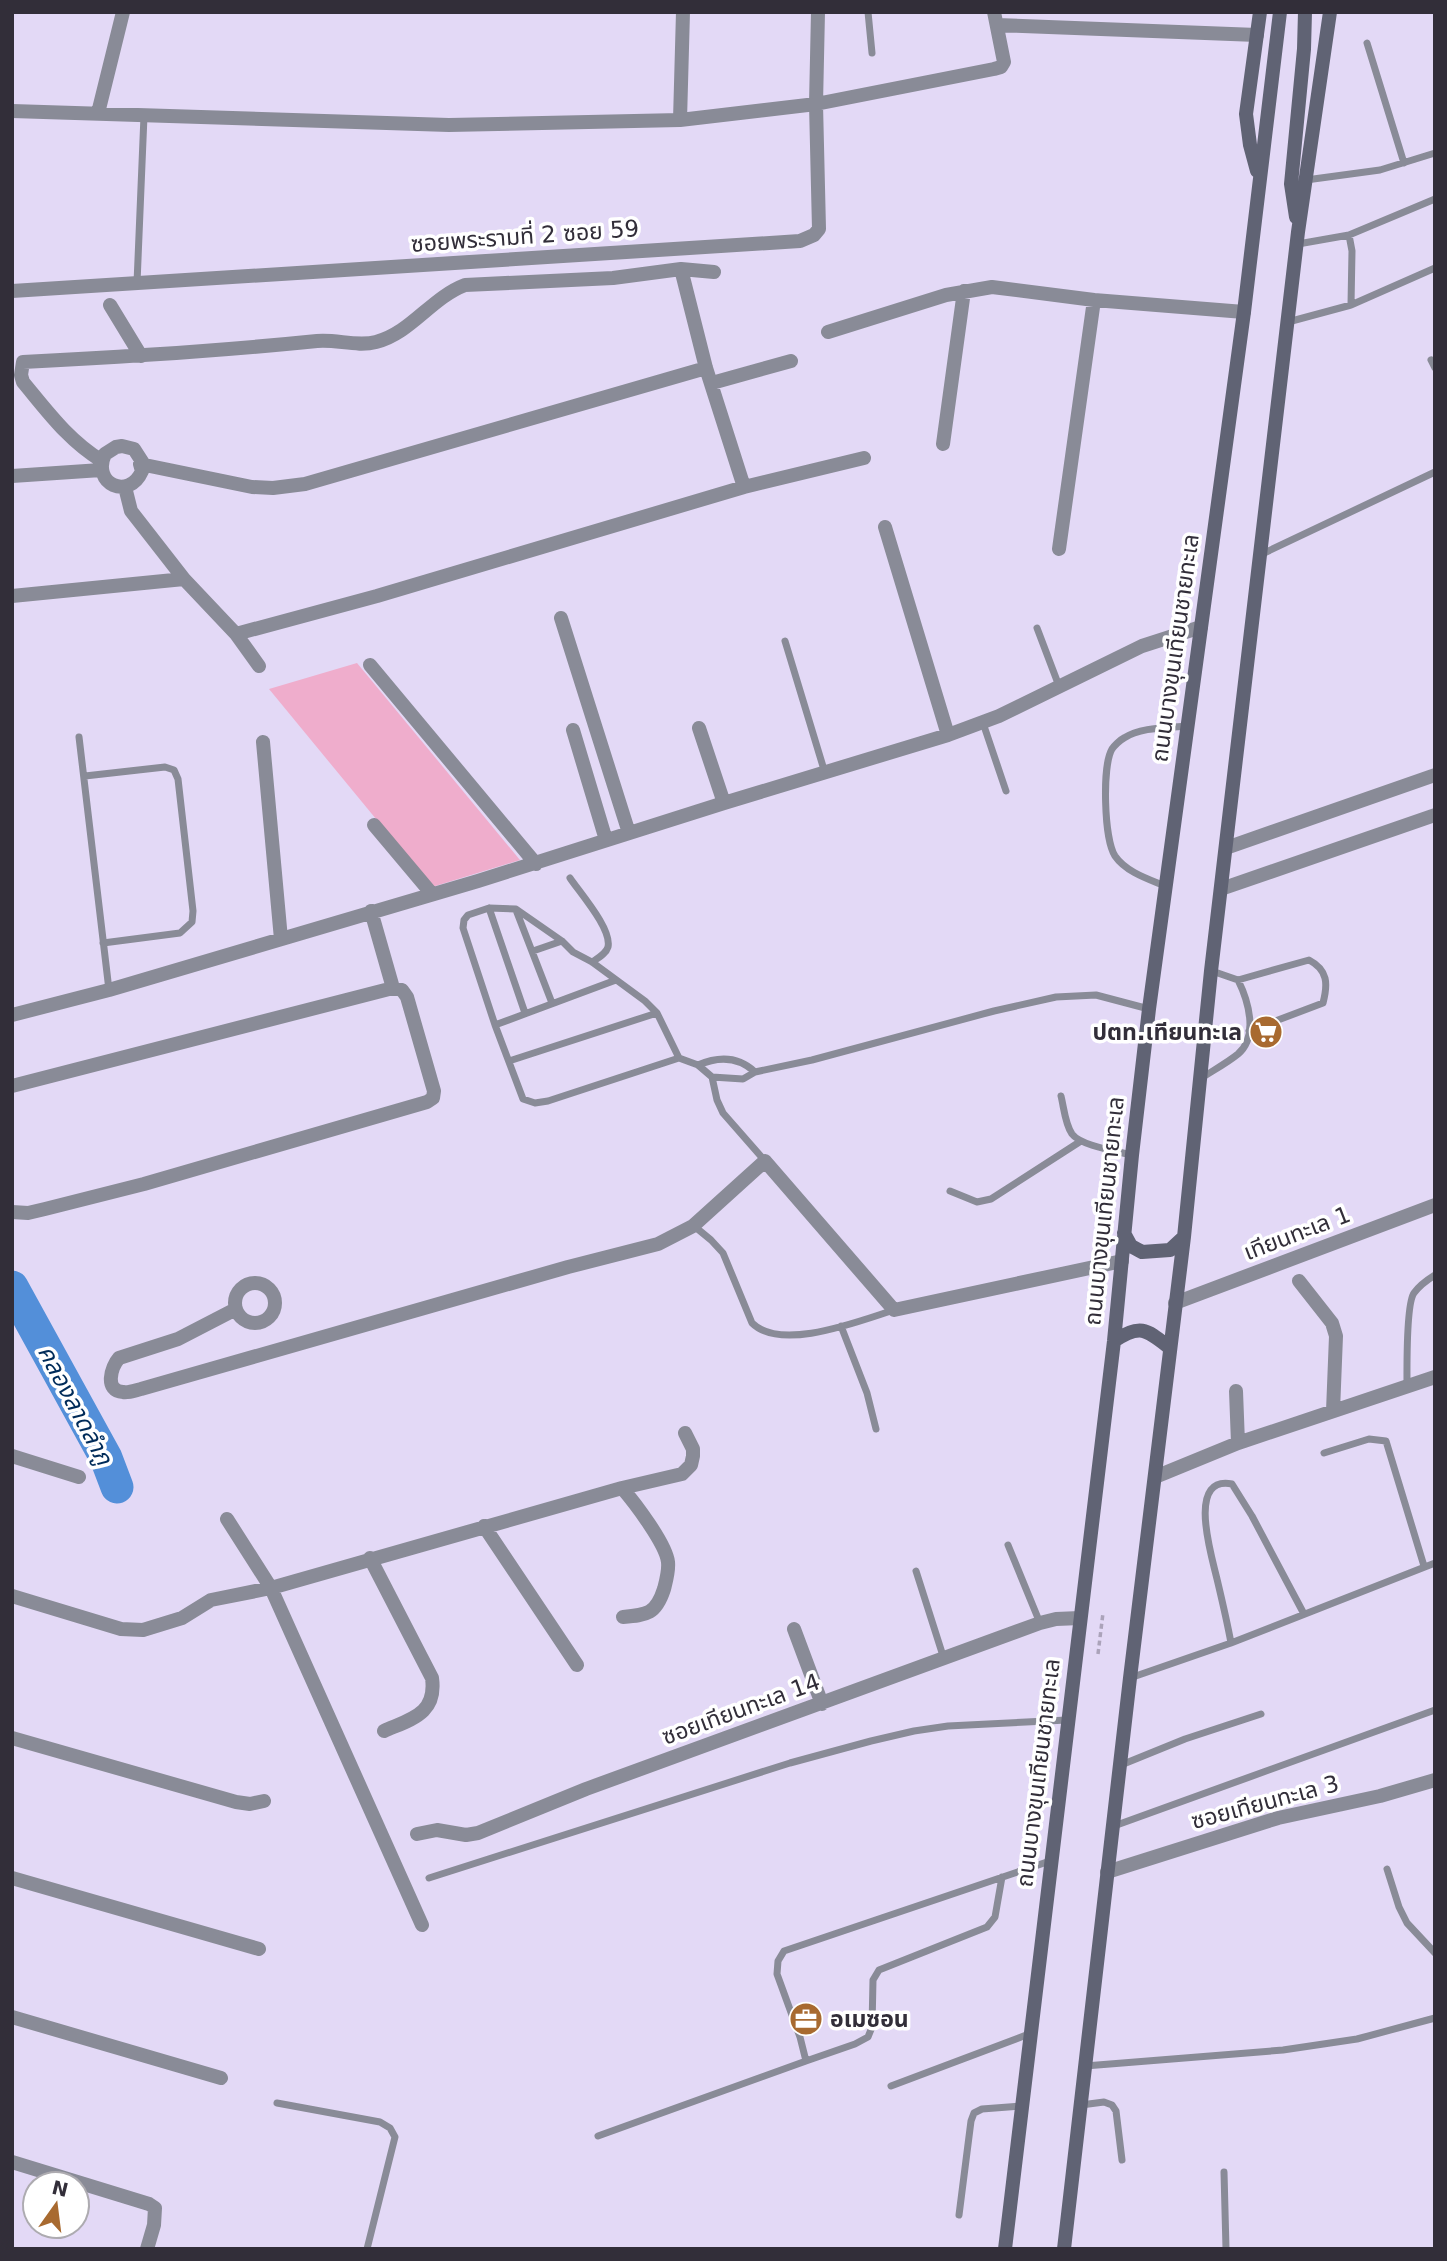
<svg xmlns="http://www.w3.org/2000/svg" width="1447" height="2261" font-family="'DejaVu Sans','Noto Sans Thai',sans-serif">
<style>
.green{fill:#efadcc}
.lines{fill:none;stroke-linecap:round;stroke-linejoin:round}
.river{stroke:#538fd9;stroke-width:33}
.path{stroke:#aba3ba;stroke-width:3.5;stroke-dasharray:5 3.5;stroke-linecap:butt}
.lane{stroke:#898b97;stroke-width:7}
.street{stroke:#898b97;stroke-width:14}
.secondary{stroke:#606374;stroke-width:14}
.labels{text-anchor:middle;stroke-width:7;stroke-linejoin:round;paint-order:stroke}
.street-label{font-size:23px;fill:#322e39;stroke:#fff}
.poi-label{font-size:23px;font-weight:bold;fill:#322e39;stroke:#fff;text-anchor:end}
.water-label{font-size:24px;font-style:italic;fill:#002b59;stroke:#fff}
</style>
<rect width="100%" height="100%" fill="#e3d9f6"/>
<path class="green" d="M357 663 520 860 432 887 269 689Z"/>
<g class="lines">
<path class="river" d="M12 1287 106 1458 117 1487"/>
<path class="path" d="M1098 1654 1103 1613"/>
<path class="lane" d="M868 12 872 53
M1367 43 1404 163
M1306 180 1380 170 1435 153
M1349 235 1435 199
M137 283 144 116
M1351 305 1435 268
M1288 322 1351 305 1352 251 1349 235 1298 244
M1431 360 1435 368
M1262 554 1435 472
M1037 628 1059 686
M785 641 825 773
M983 723 1006 791
M79 737 109 990
M85 776 165 767 174 770 178 779 193 911 192 922 180 933 103 943
M570 878C580 893 612 929 608 947 606 954 598 958 592 962
M1165 886C1148 879 1126 872 1115 856 1104 839 1102 766 1112 749 1114 746 1120 740 1124 738 1141 727 1167 728 1187 726
M489 908 525 1013
M516 910 552 1003
M533 951 562 941
M616 980 495 1025 523 1099 535 1103 548 1101 679 1058
M1238 980 1309 960C1328 970 1328 984 1323 1003L1249 1031
M495 1025 463 928 464 920 468 915 489 908 516 909 562 941 573 952 592 962 645 1001 657 1013 679 1058 698 1065 712 1077 743 1079 755 1072 812 1060 994 1011 1056 997 1096 995 1149 1009
M509 1061 657 1013
M698 1065C719 1056 738 1056 755 1072
M712 1077 717 1100 723 1113 765 1161
M1200 1079C1212 1071 1227 1063 1238 1054 1259 1036 1248 1000 1238 980L1212 971
M1061 1096C1064 1108 1065 1124 1072 1134 1081 1146 1117 1151 1132 1155
M950 1191 977 1202 991 1199 1081 1141
M694 1226 711 1240 723 1253 752 1323C781 1352 859 1321 894 1310
M841 1326 867 1393 876 1429
M1407 1385C1407 1368 1406 1304 1414 1293 1419 1286 1427 1280 1435 1275
M1324 1453 1369 1439 1386 1441 1424 1566
M1008 1545 1040 1623
M916 1571 944 1659
M1231 1643C1227 1621 1222 1600 1217 1579 1212 1557 1186 1475 1232 1484L1252 1516 1304 1614
M1130 1678 1231 1643 1435 1563
M1121 1765 1185 1739 1261 1714
M1114 1826 1435 1710
M1387 1869 1399 1907 1407 1923 1435 1953
M429 1878 790 1763 871 1741 914 1731 948 1726 1067 1720
M806 2061 855 2044 868 2037 872 2027 873 1980 879 1970 987 1927 995 1917 1002 1877
M1085 2066 1283 2050 1357 2039 1435 2018
M891 2086 1029 2034
M277 2103 380 2122 390 2128 395 2137 367 2249
M1081 2105 1104 2102 1112 2105 1116 2111 1122 2160
M598 2136 806 2061 800 2037 777 1974 778 1961 784 1951 1050 1861
M1224 2172 1226 2249
M959 2215 971 2121 974 2113 982 2109 1021 2106"/>
<path class="street" d="M997 25 1257 35
M12 111 449 125 680 120 816 104 994 69 1001 67 1004 62 994 12
M98 113 123 12
M680 120 683 12
M681 269 706 368 744 487
M12 291 800 241 814 235 819 229 816 104 818 12
M110 305 141 356
M828 332 946 295 992 287 1094 300 1244 312
M712 383 791 361
M943 444 964 291
M122 446 134 449 143 463 140 464 142 471C129 501 91 484 105 454L116 447Z
M102 461C68 440 48 412 23 382L21 375 23 362C121 357 219 351 317 341 336 339 357 347 376 342 411 333 431 298 465 285L613 278 681 269 714 272
M140 464 252 487 273 488 305 484 706 368
M12 476 101 470
M125 487 131 511 184 579 236 634 259 666
M885 527 948 735
M1059 549 1094 300
M12 596 184 579
M561 618 629 833
M236 634 377 596 744 487 864 458
M370 665 536 864
M699 728 724 803
M573 730 606 840
M263 742 281 939
M374 825 432 894
M1226 848 1435 775
M1221 889 1435 815
M12 1015 109 990 478 881 724 803 948 735 999 716 1142 646 1201 627
M12 1086 393 988
M12 1212 28 1213 45 1209 144 1184 427 1102 433 1098 434 1091 407 997 402 990 393 988 371 911
M1299 1281 1332 1323 1336 1336 1333 1411
M235 1303a20 20 0 1 1 40 0a20 20 0 1 1-40 0Z
M1175 1303 1435 1205
M236 1309 178 1339 119 1358C111 1367 104 1391 123 1392 129 1393 136 1390 141 1389L568 1267 658 1244 693 1226 765 1161 894 1310 1122 1261
M1236 1391 1238 1443
M12 1456 79 1477
M1155 1477 1238 1443 1435 1377
M622 1488 682 1474 691 1465 693 1456V1449L685 1433
M227 1519 271 1588 422 1925
M484 1526 577 1665
M370 1558 432 1678C437 1714 411 1719 384 1731
M12 1596 121 1629 143 1630 182 1618 211 1600 271 1588 622 1488C635 1503 666 1544 668 1562 669 1571 666 1581 664 1589 656 1614 647 1615 623 1617
M794 1629 822 1704
M12 1738 236 1802 250 1804 264 1801
M417 1834 437 1830 466 1835 478 1833 586 1789 1040 1623 1056 1619 1080 1618
M1107 1872 1278 1818 1380 1796 1435 1780
M12 1878 259 1949
M12 2017 221 2078
M12 2162 149 2204 155 2208 154 2225 147 2249"/>
<path class="secondary" d="M1257 171 1250 145 1246 114 1260 12
M1296 217 1291 184 1304 49 1305 12
M1124 1233 1131 1246 1142 1252 1170 1250 1184 1237
M1114 1341C1141 1323 1147 1330 1170 1348
M1005 2249 1114 1341 1132 1155 1149 1009 1244 312 1280 12
M1064 2249 1130 1678 1184 1237 1211 971 1298 232 1330 12"/>
</g>
<defs>
<symbol id="supermarket-disc" viewBox="-11 -11 22 22"><circle r="9.5" fill="#a86a30" stroke="#fff"/><path d="M-6-5.5h2.5l.6 2H6L4.5 2H-2.5L-4.4-4H-6ZM-1.5 3.2a1.3 1.3 0 1 0 .1 0ZM3 3.2a1.3 1.3 0 1 0 .1 0Z" fill="#fff"/></symbol>
<symbol id="office-disc" viewBox="-11 -11 22 22"><circle r="9.5" fill="#a86a30" stroke="#fff"/><path d="M-6-3h4V-5.5h4V-3h4V5H-6ZM-1-4.5V-3h2v-1.5ZM-6 0V1H6V0Z" fill="#fff"/></symbol>
</defs>
<g fill-rule="evenodd">
<use href="#supermarket-disc" x="1247" y="1013" width="38" height="38"/>
<use href="#office-disc" x="787" y="2000" width="38" height="38"/>
</g>
<g class="labels">
<g class="street-label">
<text transform="translate(525 236) rotate(-4)" y="8">ซอยพระรามที่ 2 ซอย 59</text>
<text transform="translate(1175 648) rotate(-82)" y="8">ถนนบางขุนเทียนชายทะเล</text>
<text transform="translate(1104 1211) rotate(-84)" y="8">ถนนบางขุนเทียนชายทะเล</text>
<text transform="translate(1297 1233) rotate(-21)" y="8">เทียนทะเล 1</text>
<text transform="translate(741 1709) rotate(-20)" y="8">ซอยเทียนทะเล 14</text>
<text transform="translate(1038 1773) rotate(-83)" y="8">ถนนบางขุนเทียนชายทะเล</text>
<text transform="translate(1265 1802) rotate(-15)" y="8">ซอยเทียนทะเล 3</text>
</g>
<g class="poi-label">
<text x="1242" y="1040">ปตท.เทียนทะเล</text>
<text x="830" y="2027" text-anchor="start">อเมซอน</text>
</g>
<g class="water-label">
<text transform="translate(75 1405) rotate(62)" y="8">คลองลาดลำภู</text>
</g>
</g>
<rect width="1447" height="2261" fill="none" stroke="#322e39" stroke-width="28"/>
<g transform="translate(56 2205) rotate(14)"><circle r="33" fill="#ffffff" stroke="#adabb0" stroke-width="2"/>
<path d="M0-5L12 26L0 18L-12 26Z" fill="#a86a30"/>
<text y="-10" font-size="19" font-weight="bold" text-anchor="middle" fill="#322e39">N</text>
</g>
</svg>
